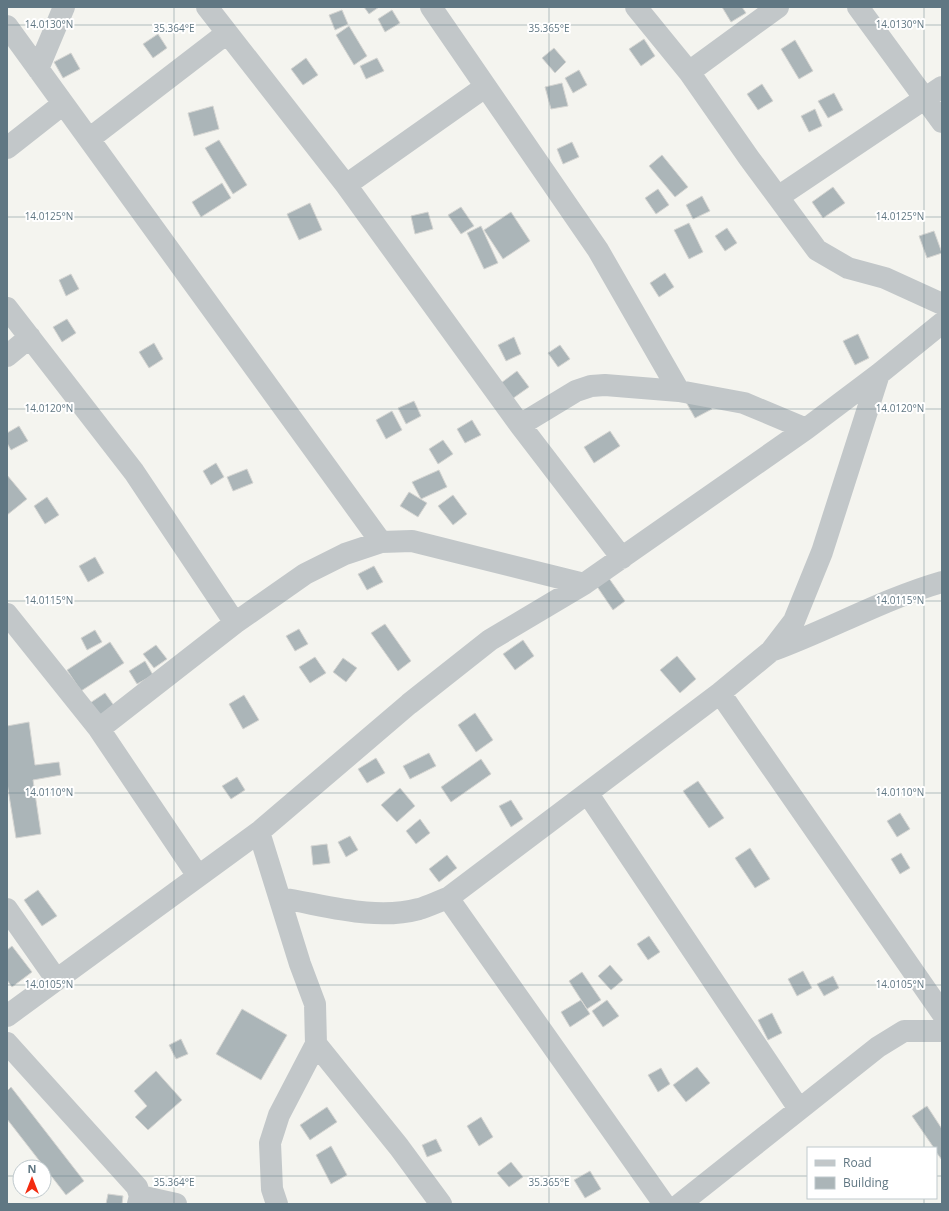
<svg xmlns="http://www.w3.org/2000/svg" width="949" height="1211" font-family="'Open Sans',sans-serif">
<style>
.building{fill:#abb5b8;stroke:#d5d5d2}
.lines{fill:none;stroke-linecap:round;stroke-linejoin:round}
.minor{stroke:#c2c7c9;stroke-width:22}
.ticks{fill:none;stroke:#607783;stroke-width:1;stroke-opacity:0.45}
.ticks-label{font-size:10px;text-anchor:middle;fill:#607783;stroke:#fff;stroke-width:4;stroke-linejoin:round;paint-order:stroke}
</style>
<rect width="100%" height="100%" fill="#f4f4ef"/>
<path class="building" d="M364 7H379L369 14Z
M722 7H742L746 13 731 22Z
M342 10 348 24 335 30 329 15Z
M392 10 400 23 385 32 378 19Z
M349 26 367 56 354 65 336 35Z
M158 34 167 48 153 58 143 44Z
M644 39 655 56 641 66 629 49Z
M795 40 813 71 799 79 781 49Z
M554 48 566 62 555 73 542 58Z
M71 53 80 69 63 78 54 62Z
M306 58 318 75 303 85 291 69Z
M377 58 384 71 366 79 360 66Z
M579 70 587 85 573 93 565 78Z
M562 83 568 106 551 109 545 87Z
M762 84 773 101 758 110 747 94Z
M834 93 843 110 828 118 818 101Z
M213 106 219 129 194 136 188 113Z
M815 109 822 126 809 132 801 116Z
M219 140 247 185 233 194 205 148Z
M572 142 579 157 563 164 557 149Z
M662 155 688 187 675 197 649 166Z
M222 183 231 198 201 217 192 202Z
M833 187 845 203 823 218 812 202Z
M658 189 669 205 656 214 645 198Z
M702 196 710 211 693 219 686 205Z
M310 203 322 230 299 240 287 214Z
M461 207 474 226 461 234 448 215Z
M428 212 433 229 415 234 411 216Z
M511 212 530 241 503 259 484 230Z
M689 223 703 252 689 259 674 230Z
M481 226 498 263 484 269 467 233Z
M727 228 737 243 725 251 715 236Z
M934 231 942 253 927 258 919 236Z
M665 273 674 287 659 297 650 283Z
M71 274 79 289 66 296 59 280Z
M67 319 76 333 62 342 53 327Z
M858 334 869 358 855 365 843 341Z
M514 337 521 354 506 361 498 345Z
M154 343 163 359 149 368 139 352Z
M560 345 570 359 558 367 548 353Z
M517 371 529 387 512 399 501 383Z
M703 393 712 409 695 418 686 402Z
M414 401 421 416 406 424 398 408Z
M392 411 402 430 386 439 376 420Z
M472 420 481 435 465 443 457 429Z
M19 426 28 441 11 450 7 443V433Z
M610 431 620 446 594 463 584 447Z
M443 440 453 454 438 464 429 449Z
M216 463 224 477 211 485 203 471Z
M247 469 253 483 233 491 227 477Z
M439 470 447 487 421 499 412 482Z
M7 475 27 499 7 515Z
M409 492 427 503 418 517 400 506Z
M453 495 467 514 453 525 438 506Z
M47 497 59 515 45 524 34 506Z
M95 557 104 573 88 582 79 566Z
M374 566 383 582 367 590 358 574Z
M608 577 625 601 613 610 596 585Z
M385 624 411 661 398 671 371 633Z
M299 629 308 644 295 651 286 636Z
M95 630 102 642 87 650 81 638Z
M523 640 534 656 515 670 503 654Z
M110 642 124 663 81 691 67 670Z
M156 645 167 659 154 668 143 654Z
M677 656 696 679 680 693 660 670Z
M315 657 326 673 310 683 299 667Z
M343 658 357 668 346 682 333 672Z
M145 661 153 675 137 684 129 671Z
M105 693 115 707 101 717 90 703Z
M244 695 259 720 243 729 229 704Z
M475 713 493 740 476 752 458 725Z
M29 722 35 765 59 762 61 775 33 780 41 834 16 838 7 783V726Z
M429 753 436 766 410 779 403 766Z
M376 758 385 773 367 783 358 769Z
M481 759 491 774 451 802 441 787Z
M237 777 245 790 231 799 222 786Z
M698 781 724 818 709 828 683 791Z
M400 788 415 806 397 822 381 805Z
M511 800 523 819 511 827 499 806Z
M900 813 910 829 897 837 887 821Z
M420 819 430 833 416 844 406 831Z
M350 836 358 850 346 857 338 842Z
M327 844 330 863 313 865 311 846Z
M750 848 770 879 755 888 735 858Z
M901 853 910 868 900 874 891 859Z
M447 855 457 868 439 882 429 869Z
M38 890 57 916 42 926 24 900Z
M649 936 660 952 648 960 637 944Z
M12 946 32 972 12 987 7 980V950Z
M610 965 623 980 611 990 598 976Z
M803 971 812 988 797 996 788 979Z
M582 972 601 1000 587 1009 569 981Z
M833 976 839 988 824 996 817 984Z
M581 1000 590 1014 570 1027 561 1012Z
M607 1000 619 1016 603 1027 592 1011Z
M242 1009 287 1035 261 1080 216 1054Z
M772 1013 782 1033 768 1040 758 1020Z
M181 1039 188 1054 176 1059 169 1045Z
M697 1067 710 1083 686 1102 673 1085Z
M661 1068 670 1084 658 1092 648 1075Z
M156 1071 182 1100 148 1130 135 1117 147 1106 134 1091Z
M11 1087 84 1181 66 1195 7 1119V1091Z
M927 1106 942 1129V1160L936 1152V1148H934L912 1116Z
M327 1107 337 1122 310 1140 300 1125Z
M481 1117 493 1137 479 1146 467 1126Z
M436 1139 442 1151 427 1157 422 1145Z
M331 1146 347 1175 331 1184 316 1155Z
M511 1162 523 1177 509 1187 497 1173Z
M590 1171 601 1189 585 1198 574 1180Z
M108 1194 123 1196 122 1204H106Z"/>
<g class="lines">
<path class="minor" d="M207 7 346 185 520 425 622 558
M431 7 598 250 679 391
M636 7 689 72 749 158 817 250 848 268 885 278 942 304
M858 7 942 122
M7 26 381 542
M38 69 64 7
M689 72 778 7
M89 139 227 33
M7 148 63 104
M346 185 485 87
M778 197 942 87
M7 308 134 472 235 623
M7 356 30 337
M520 425 576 391 591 386 605 385 679 391 744 403 806 429
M7 614 99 729 198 876
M771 651C829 630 883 599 942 582
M720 693 942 1013
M99 729 235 623 305 574 345 554 381 542 412 541 584 584
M588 794 799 1109
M259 832 300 964 315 1004 316 1044 279 1115 270 1143 272 1189 277 1204
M280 898C325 905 374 921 419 909 429 906 439 901 448 898L720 693 771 651 794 621 822 552 879 374
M448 898 664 1204
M7 909 56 979
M7 1016 259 832 409 704 490 640 584 584 806 429 879 374 942 323
M7 1043 137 1187 140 1196 138 1204
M316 1044 399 1147 441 1204
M140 1196 176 1204
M680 1204 878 1047 904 1031H942"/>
</g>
<path class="ticks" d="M174 7V1204M549 7V1204M924 7V1148M7 25H942M7 217H942M7 409H942M7 601H942M7 793H942M7 985H942M7 1176H20M44 1176H808M936 1176H942M924 1198V1204"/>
<g class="ticks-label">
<text x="49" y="28">14.0130°N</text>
<text x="900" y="28">14.0130°N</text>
<text x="174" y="32">35.364°E</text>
<text x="549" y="32">35.365°E</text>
<text x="49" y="220">14.0125°N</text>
<text x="900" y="220">14.0125°N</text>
<text x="49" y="412">14.0120°N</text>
<text x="900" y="412">14.0120°N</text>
<text x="49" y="604">14.0115°N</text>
<text x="900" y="604">14.0115°N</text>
<text x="49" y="796">14.0110°N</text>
<text x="900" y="796">14.0110°N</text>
<text x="49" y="988">14.0105°N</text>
<text x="900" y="988">14.0105°N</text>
<text x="174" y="1186">35.364°E</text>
<text x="549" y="1186">35.365°E</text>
</g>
<rect width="949" height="1211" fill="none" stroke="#607783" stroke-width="16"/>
<rect x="807" y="1147" width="130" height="52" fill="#ffffff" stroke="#bfc9cd"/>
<rect x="815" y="1160" width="20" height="6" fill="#c2c7c9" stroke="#bfc9cd"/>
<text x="843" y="1167" font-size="12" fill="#607783">Road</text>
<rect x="815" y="1177" width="20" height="12" fill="#abb5b8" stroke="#bfc9cd"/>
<text x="843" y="1187" font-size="12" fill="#607783">Building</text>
<g transform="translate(32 1179)"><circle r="19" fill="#ffffff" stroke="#bfc9cd"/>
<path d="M0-3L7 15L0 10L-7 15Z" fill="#f32b10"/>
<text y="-6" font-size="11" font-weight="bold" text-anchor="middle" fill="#607783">N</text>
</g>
</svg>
